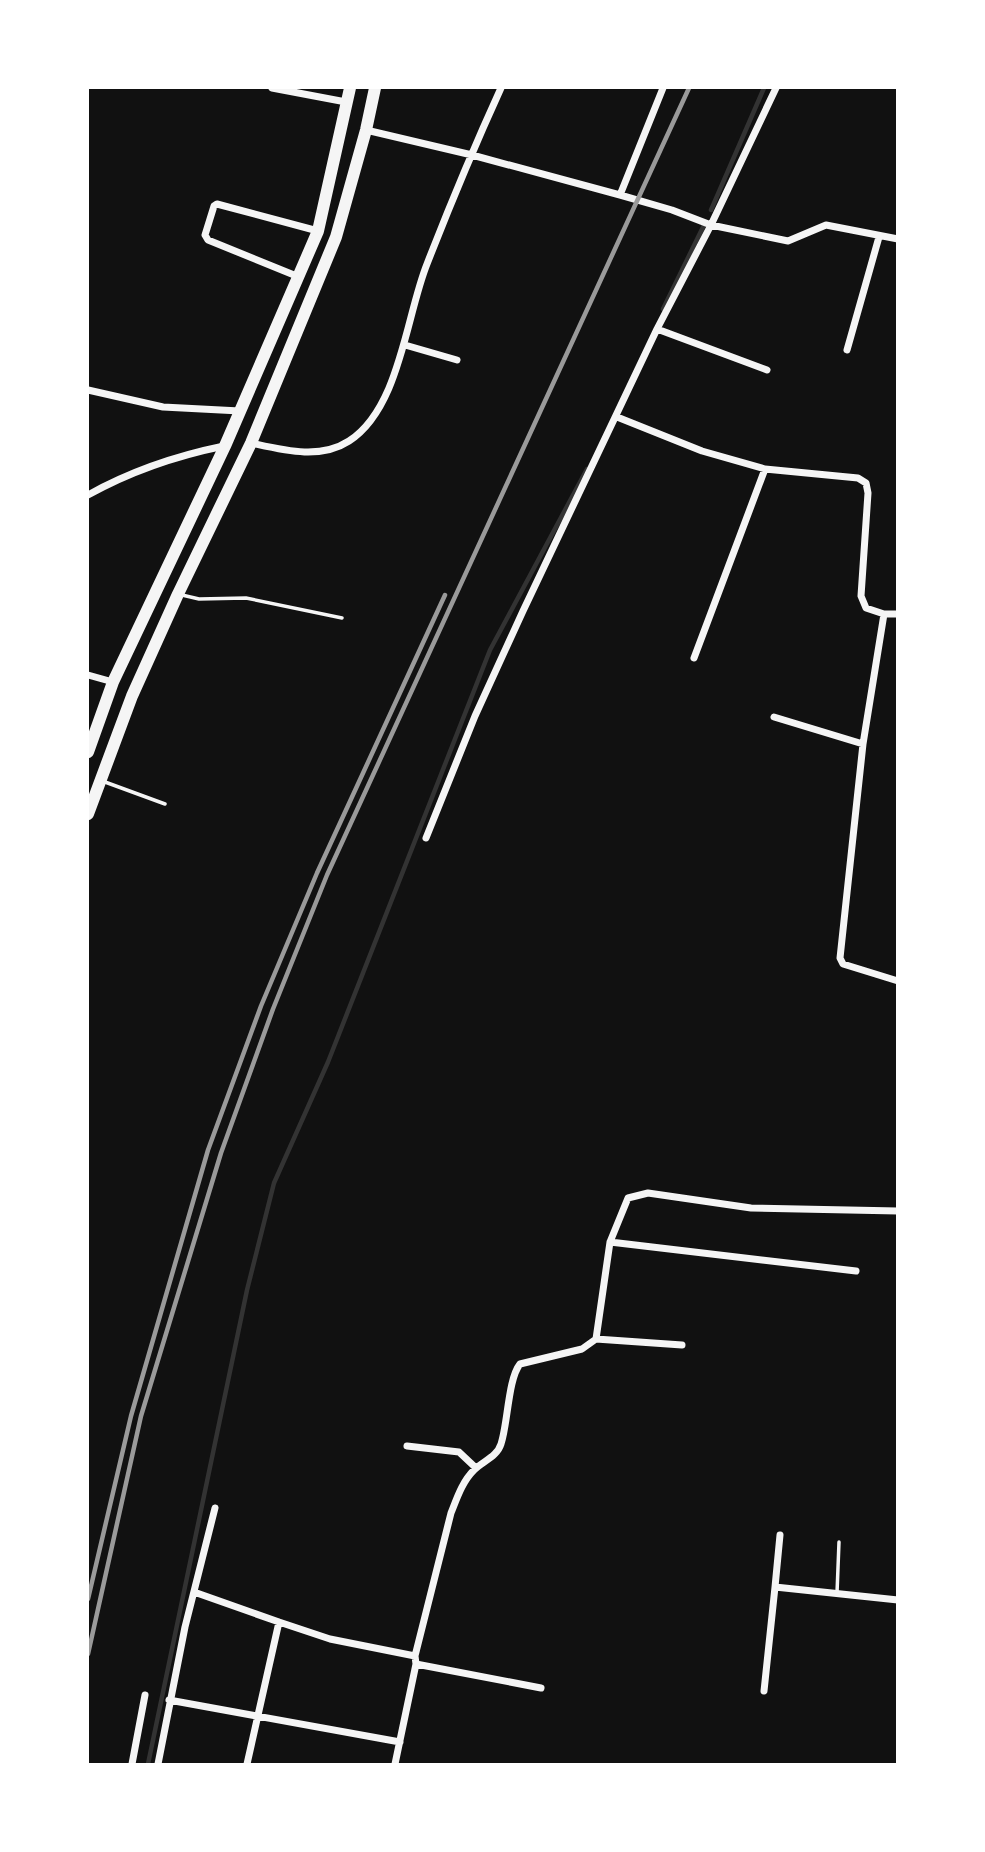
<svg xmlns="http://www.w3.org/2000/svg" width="985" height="1852" font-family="'DejaVu Sans',sans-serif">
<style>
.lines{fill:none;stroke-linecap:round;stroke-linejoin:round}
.stream{stroke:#333;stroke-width:4.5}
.service{stroke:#f5f5f5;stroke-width:3.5}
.minor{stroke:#f5f5f5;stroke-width:7}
.trunk{stroke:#f5f5f5;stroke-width:12}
.rail{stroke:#9a9a9a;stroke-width:4.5}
</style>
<rect width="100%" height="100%" fill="#111"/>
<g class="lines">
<path class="stream" d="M711 210 764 88
M663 309 705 223
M148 1764 247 1290 274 1183 328 1062 490 650 587 469"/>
<path class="service" d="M182 595 199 599 246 598 342 618
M105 782 165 804
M837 1593 839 1542"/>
<path class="minor" d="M272 88 346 102
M776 88 711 225 788 241 826 225 898 239
M366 130 472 155 620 195 672 210 711 225 657 329 523 611 475 716 426 838
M620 195 663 88
M299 277 208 240 205 235 214 206 217 204 318 231
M657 329 767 370
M405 345 457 360
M847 350 879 237
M88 390 163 407 240 411
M617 417 702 451 765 469 694 658
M251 443C283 450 320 460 349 441 400 408 406 316 427 264 450 205 475 145 501 88
M765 469 858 478 866 483 868 493 861 596 866 608 884 614
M88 495C131 471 175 456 224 446
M898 614H884L863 744 840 958 843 964 898 981
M88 675 113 682
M774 717 863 744
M610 1242 856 1271
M596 1339 682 1345
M407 1446 459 1452 476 1468
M775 1587 780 1535
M194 1592 279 1622
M416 1664 541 1688
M764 1691 775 1587 898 1600
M169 1700 400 1742
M132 1764 145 1695
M158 1764 185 1627 215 1508
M247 1764 279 1622 330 1639 415 1656
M395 1764 416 1664 415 1656 451 1513C457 1498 462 1482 474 1470 483 1461 497 1457 501 1444 508 1423 508 1379 520 1364L582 1349 596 1339 610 1242 628 1198 648 1193 751 1208 898 1211"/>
<path class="trunk" d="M88 752 113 682 225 446 318 231 350 88
M88 814 132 696 178 594 251 443 336 237 366 130 375 88"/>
<path class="rail" d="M88 1599 131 1416 208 1150 261 1006 317 873 445 595
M88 1654 141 1416 221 1153 273 1009 327 875 689 88"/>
</g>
<rect width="985" height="1852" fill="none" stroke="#ffffff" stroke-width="178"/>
</svg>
